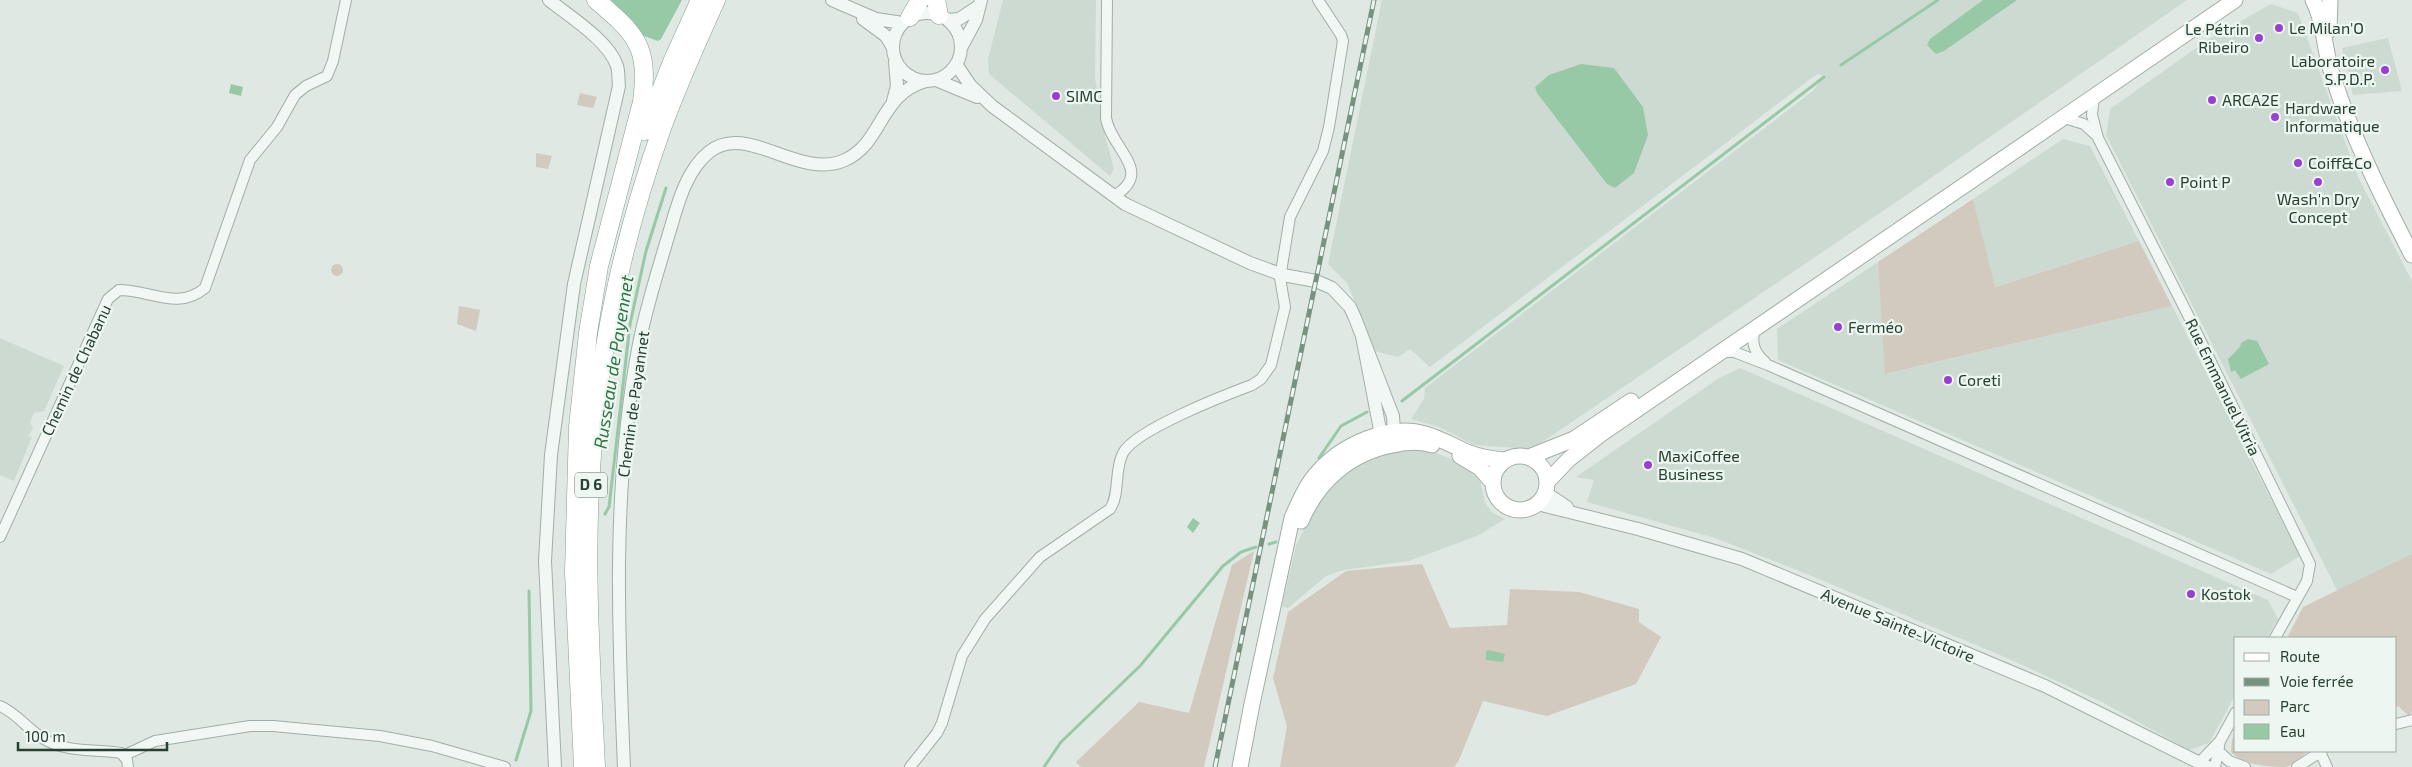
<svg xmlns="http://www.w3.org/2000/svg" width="2412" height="767" font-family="'Exo 2',sans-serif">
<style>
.built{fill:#cddad2}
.green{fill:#d2c9bf}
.water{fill:#98c9a6}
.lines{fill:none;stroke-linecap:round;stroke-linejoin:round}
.stream{stroke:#98c9a6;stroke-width:3}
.minor-casing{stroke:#a0afa6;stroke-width:12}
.tertiary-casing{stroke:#a0afa6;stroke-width:14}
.secondary-casing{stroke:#a0afa6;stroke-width:17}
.trunk-casing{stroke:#869f8f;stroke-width:19}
.minor{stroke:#f1f7f4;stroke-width:10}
.tertiary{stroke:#f1f7f4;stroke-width:12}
.secondary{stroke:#fff;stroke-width:15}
.trunk{stroke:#fff;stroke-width:18}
.rail-casing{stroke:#789282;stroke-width:5}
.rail{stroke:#eef6f1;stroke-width:3;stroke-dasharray:9;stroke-linecap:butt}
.poi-dot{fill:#9a40d1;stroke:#eef6f1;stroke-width:2}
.labels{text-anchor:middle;stroke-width:4.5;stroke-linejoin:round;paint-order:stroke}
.shield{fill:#eef6f1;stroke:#63776b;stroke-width:1}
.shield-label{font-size:15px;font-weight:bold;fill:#274031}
.poi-label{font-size:16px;fill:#274031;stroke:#eef6f1;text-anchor:start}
.street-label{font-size:16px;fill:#274031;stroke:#eef6f1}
.water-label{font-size:18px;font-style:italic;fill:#307447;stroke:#eef6f1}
</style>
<rect width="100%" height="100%" fill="#dfe8e2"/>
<path class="built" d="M1003 0H1096L1095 78 1105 136 1114 169 1110 176 989 74 988 59Z
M1382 0H2187L1905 196 1538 445 1528 449 1474 445 1439 427 1411 419 1424 399 1425 388 1813 91 1824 76 1818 74 1813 77 1430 367 1410 349 1398 357 1375 351 1347 283 1328 264Z
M2271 4 2298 13 2358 177 2412 281V554L2338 592 2106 135 2110 109 2206 41Z
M2388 38 2402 91 2353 95 2342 48Z
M2063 139 2090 146 2139 241 1994 287 1973 199Z
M1878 262 1886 374 2172 306 2300 556 2271 574 1778 360 1777 329Z
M0 338 64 366 44 411 34 413 30 422 33 429 28 436 32 437 14 481 0 475Z
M1740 368 2268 600 2278 619 2267 638H2236V694L2209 743 2189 750 2104 703 2007 658 1807 574 1715 538 1587 502 1594 480 1576 477 1719 378Z
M1402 449 1431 451 1458 462 1480 479 1485 503 1493 513 1505 519 1477 536 1409 561 1344 570 1326 576 1288 608 1282 606 1296 545 1322 495 1347 469 1374 455Z"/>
<path class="green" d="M580 93 597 97 593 108 577 105Z
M536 153 552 156 548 169 536 167Z
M1973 199 1995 287 2139 241 2172 306 1885 374 1878 262Z
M331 270a6 6 0 1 1 12 0a6 6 0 1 1-12 0Z
M459 306 480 310 476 331 457 324Z
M1254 551 1204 767H1081L1076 762 1139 702 1189 713 1232 565Z
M2412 554V711L2409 716 2398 706 2396 707V638H2287L2303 607Z
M1422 564 1450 628 1507 625 1510 589 1579 592 1639 609V622L1661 637 1636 684 1547 716 1483 701 1459 760 1454 767H1280L1287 726 1273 678 1288 612 1346 571Z
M2236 733V751H2309C2302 755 2294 765 2286 767 2269 767 2243 765 2231 752L2232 740Z"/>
<path class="water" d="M611 0H682L661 39 658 41 644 36Z
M1983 0H2017L1944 51 1936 54 1927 45 1930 39Z
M1581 64 1614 68 1643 107 1648 135 1634 173 1615 188 1607 184 1537 93 1535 87 1549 75Z
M231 84 243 87 241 96 229 93Z
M2248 339 2257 341 2269 364 2241 379 2235 370 2231 372 2228 359 2240 347 2241 343Z
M1193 518 1200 523 1193 533 1187 527Z
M1488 650 1505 654 1503 662 1486 660V651Z"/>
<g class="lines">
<path class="stream" d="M1841 65 1938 0
M1402 401 1824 77
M1319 458 1341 426 1367 412
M605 514 609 507 630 324 646 251 666 188
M1269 544 1276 542
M516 760 531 711 529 591
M1044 767 1061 742 1140 666 1223 566 1241 552 1256 547"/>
<defs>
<path id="minor" d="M1107 0 1106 118C1111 149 1155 172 1114 196
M2094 96 2092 115 2098 138 2186 311 2310 564 2307 581 2275 638
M2061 117 2084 124 2096 135
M1755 328C1751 343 1754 352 1765 362
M1721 352H1734L1768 365 2297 597
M0 537 108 299 119 290C151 290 178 311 205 288L250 160 277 127 295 95 306 86 327 76 333 61 346 0
M0 706C17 713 28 730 44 739 67 753 96 749 121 753L127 760 128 767
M2396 724 2412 720
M2220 741 2236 712
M2215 748 2229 761 2245 767
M2320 752 2327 767
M125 755 155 741 250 726H273L380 736 432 746 505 767
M2200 762 2220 741 2215 767
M910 767 937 733 942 723 962 656 985 619 1040 557 1110 509C1120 495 1114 470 1123 453 1135 430 1225 395 1252 385L1261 379 1271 365 1285 307 1280 278 1290 217 1323 151 1329 127 1343 41 1341 35 1318 0
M2297 767 2322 751"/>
<path id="tertiary" d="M549 0C569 16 609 41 617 66 619 72 618 79 619 86L574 284 551 455 545 561 555 767
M832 0 876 19 903 23
M893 47a34 34 0 1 1 68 0a34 34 0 1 1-68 0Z
M863 19 886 36 893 48
M948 20 959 19 979 6
M961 48 976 20 981 0
M956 64 970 85 992 106 1125 204 1250 263 1283 275 1316 281 1332 288 1350 307 1355 318 1393 416 1394 432 1388 446 1381 435 1362 336
M936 80 977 97
M893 101 897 86 895 62
M1546 493 1567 507
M1537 504 1638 529 1742 559 2045 686 2208 767
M624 767C618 626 612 483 639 344 646 308 657 274 667 240 676 211 684 172 709 152 747 121 799 181 845 160 883 143 879 94 926 81"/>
<path id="secondary" d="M2313 0C2325 23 2324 52 2333 77 2353 139 2382 197 2412 255
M2329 30 2330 0
M1493 483a27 27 0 1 1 54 0a27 27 0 1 1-54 0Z
M1460 456 1480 468 1493 483
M1529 457 1574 439 1631 401
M1548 481 1569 459 1601 434 2235 0
M1301 521C1318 481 1350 453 1393 445 1406 442 1420 441 1432 445
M1240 767 1252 704 1292 518C1299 502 1306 485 1318 472 1342 445 1389 423 1425 434 1440 438 1453 446 1467 452 1479 457 1492 459 1505 460"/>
<path id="trunk" d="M936 0 939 15
M910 17 920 0
M645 131 672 62 700 0
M583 767 574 572 578 427 588 333 599 266 642 102C649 46 637 35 596 0
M596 767C591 664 584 558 592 455 600 344 625 232 662 128 678 84 697 42 716 0"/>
</defs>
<use href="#minor" class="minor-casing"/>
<use href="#tertiary" class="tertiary-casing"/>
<use href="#secondary" class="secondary-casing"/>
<use href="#trunk" class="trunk-casing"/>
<use href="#minor" class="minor"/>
<use href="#tertiary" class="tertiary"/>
<use href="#secondary" class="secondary"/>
<use href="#trunk" class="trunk"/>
<defs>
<path id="rail" d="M1215 767 1374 0"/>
</defs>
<use href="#rail" class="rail-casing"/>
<use href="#rail" class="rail"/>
</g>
<g class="poi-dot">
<circle cx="2279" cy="28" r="5"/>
<circle cx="2259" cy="38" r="5"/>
<circle cx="2385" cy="70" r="5"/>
<circle cx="1056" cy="96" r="5"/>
<circle cx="2212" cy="100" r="5"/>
<circle cx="2275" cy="117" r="5"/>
<circle cx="2298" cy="163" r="5"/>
<circle cx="2170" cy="182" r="5"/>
<circle cx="2318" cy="182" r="5"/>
<circle cx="1838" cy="327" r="5"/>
<circle cx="1948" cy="380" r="5"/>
<circle cx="1648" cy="465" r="5"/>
<circle cx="2191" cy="594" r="5"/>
</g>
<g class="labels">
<rect class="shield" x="575" y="472.5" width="32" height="25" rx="4"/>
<g class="shield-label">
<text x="591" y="490">D 6</text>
</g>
<g class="poi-label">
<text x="2289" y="34">Le Milan'O</text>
<text x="2249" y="35" text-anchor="end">Le Pétrin<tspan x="2249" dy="18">Ribeiro</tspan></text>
<text x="2375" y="67" text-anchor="end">Laboratoire<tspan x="2375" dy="18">S.P.D.P.</tspan></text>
<text x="1066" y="102">SIMC</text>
<text x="2222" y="106">ARCA2E</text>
<text x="2285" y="114">Hardware<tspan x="2285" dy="18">Informatique</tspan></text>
<text x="2308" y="169">Coiff&amp;Co</text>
<text x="2180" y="188">Point P</text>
<text x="2318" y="205" text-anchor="middle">Wash'n Dry<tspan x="2318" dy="18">Concept</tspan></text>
<text x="1848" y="333">Ferméo</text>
<text x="1958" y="386">Coreti</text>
<text x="1658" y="462">MaxiCoffee<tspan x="1658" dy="18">Business</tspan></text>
<text x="2201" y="600">Kostok</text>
</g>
<g class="street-label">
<text transform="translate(76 370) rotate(-65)" y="6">Chemin de Chabanu</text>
<text transform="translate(2223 387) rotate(64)" y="6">Rue Emmanuel Vitria</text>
<text transform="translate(633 404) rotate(-82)" y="6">Chemin de Payannet</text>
<text transform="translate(1898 625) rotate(23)" y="6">Avenue Sainte-Victoire</text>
</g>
<g class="water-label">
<text transform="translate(614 362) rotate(-81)" y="6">Russeau de Payennet</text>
</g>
</g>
<rect x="2234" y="637" width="162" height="115" fill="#eef6f1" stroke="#9eada4"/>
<rect x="2244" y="653" width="25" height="8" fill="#ffffff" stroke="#9eada4"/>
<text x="2280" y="662" font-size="15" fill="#274031">Route</text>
<rect x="2244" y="678" width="25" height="8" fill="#789282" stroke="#9eada4"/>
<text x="2280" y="687" font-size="15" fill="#274031">Voie ferrée</text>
<rect x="2244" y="700" width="25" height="15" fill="#d2c9bf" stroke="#9eada4"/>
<text x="2280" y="712" font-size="15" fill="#274031">Parc</text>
<rect x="2244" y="724" width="25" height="15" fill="#98c9a6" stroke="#9eada4"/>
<text x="2280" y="737" font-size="15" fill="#274031">Eau</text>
<path d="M18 742v8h149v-8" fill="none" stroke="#274031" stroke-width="2.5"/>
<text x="25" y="742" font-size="15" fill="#274031" stroke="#eef6f1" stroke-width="4" paint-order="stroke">100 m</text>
</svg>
